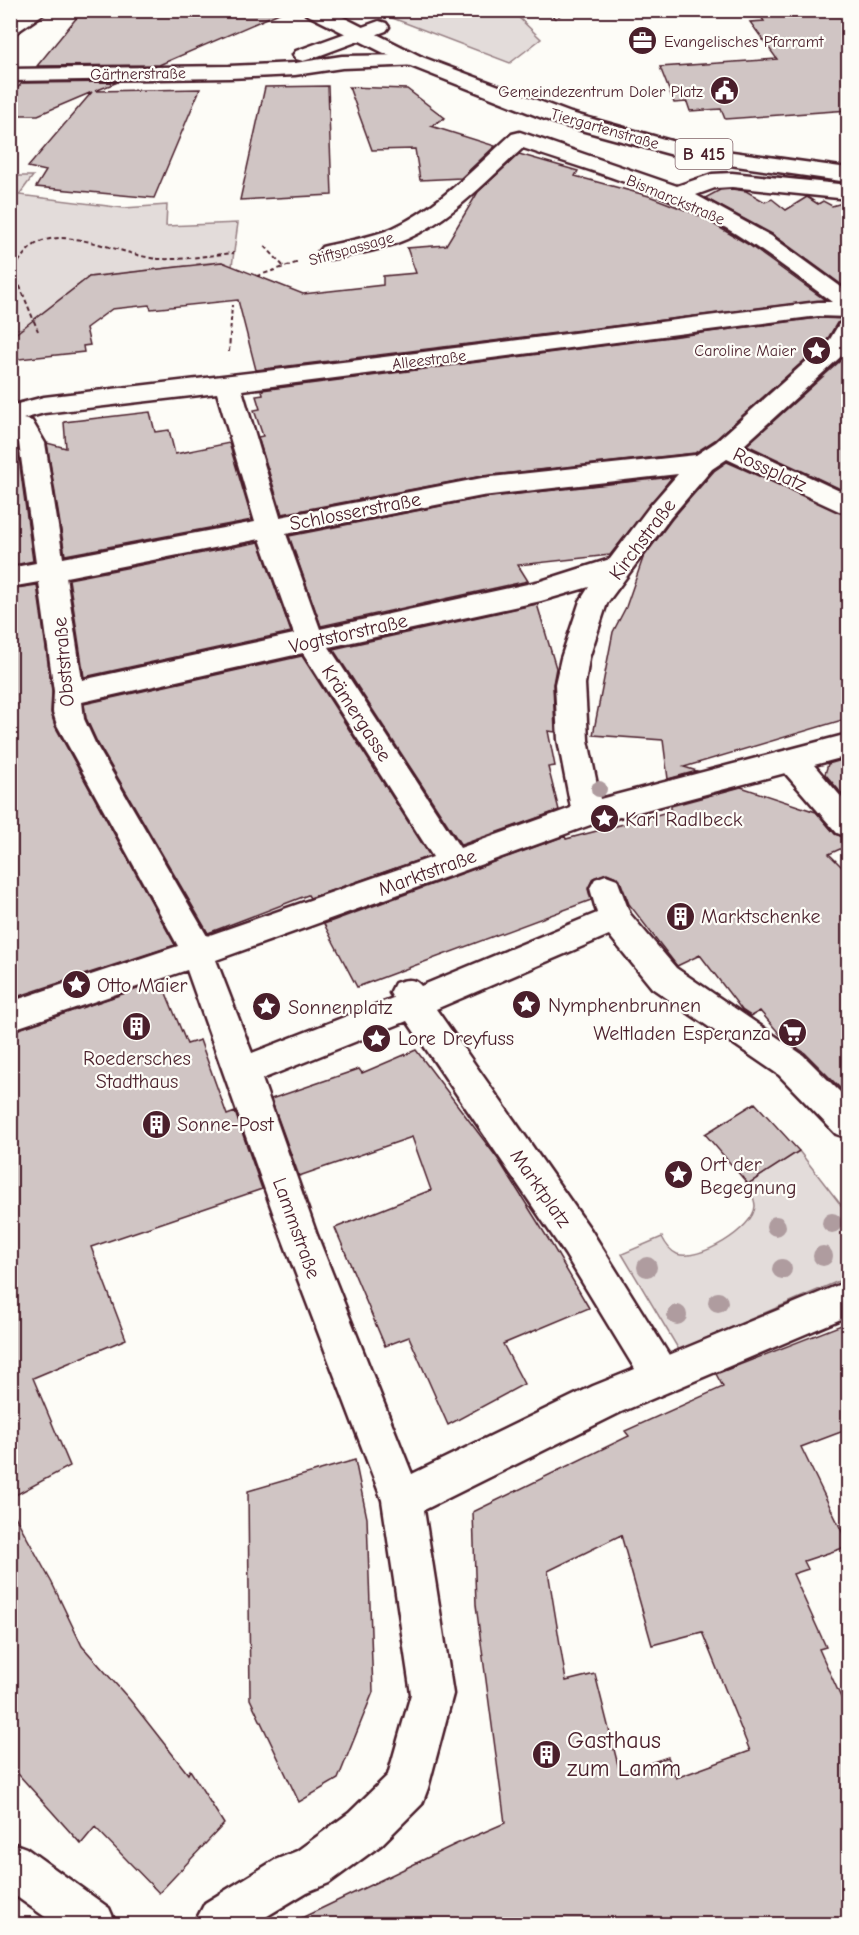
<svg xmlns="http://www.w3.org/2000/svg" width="859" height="1935" font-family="'Comic Neue',sans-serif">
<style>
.green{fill:#e3dcda;stroke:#967e82;stroke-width:1.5}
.building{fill:#d0c5c4;stroke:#4a1f2b;stroke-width:1.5;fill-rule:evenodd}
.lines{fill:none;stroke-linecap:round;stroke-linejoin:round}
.minor-casing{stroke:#4a1f2b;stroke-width:5}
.major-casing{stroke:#4a1f2b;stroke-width:5}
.path{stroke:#4a1f2b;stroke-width:2;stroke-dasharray:4.5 3;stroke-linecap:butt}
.minor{fill:#fdfcf7;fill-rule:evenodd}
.major{fill:#fdfcf7;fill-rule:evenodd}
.tree{fill:#af9c9f}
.labels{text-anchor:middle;stroke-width:4.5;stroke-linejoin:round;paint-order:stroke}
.far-poi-label{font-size:16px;fill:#4a1f2b;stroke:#fdfcf7;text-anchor:end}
.far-street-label{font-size:16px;fill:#4a1f2b;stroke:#fdfcf7}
.shield{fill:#fdfcf7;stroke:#806168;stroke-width:1.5}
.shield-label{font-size:18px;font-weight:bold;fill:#4a1f2b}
.street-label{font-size:20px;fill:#4a1f2b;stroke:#fdfcf7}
.poi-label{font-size:20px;fill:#4a1f2b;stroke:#fdfcf7;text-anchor:start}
.near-poi-label{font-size:24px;fill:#4a1f2b;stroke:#fdfcf7;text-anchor:start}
</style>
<rect width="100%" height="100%" fill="#fdfcf7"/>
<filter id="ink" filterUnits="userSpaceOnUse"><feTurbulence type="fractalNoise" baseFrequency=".0167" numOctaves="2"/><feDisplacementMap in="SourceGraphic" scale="12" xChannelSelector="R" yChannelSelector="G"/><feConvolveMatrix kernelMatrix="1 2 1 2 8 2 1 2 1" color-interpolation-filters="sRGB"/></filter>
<g filter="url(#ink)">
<path class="green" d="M374 11H512L541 39 510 63Z
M10 176H33L19 195 124 208 167 205 166 226 238 223 232 266H224L222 262 197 264V269L186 266 87 277V282L81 283 42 313V330L33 327 17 329 10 324Z
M799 1151 848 1214V1277L679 1350 622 1254 662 1237C665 1243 670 1251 677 1254 698 1262 754 1229 755 1206 755 1199 750 1190 748 1184Z"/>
<path class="building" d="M83 10H286L159 65 37 66Z
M788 10H849V110L725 119 721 109 690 111 687 102 674 103 660 67 777 59 750 22 764 21 759 14Z
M118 82 95 91 200 89 154 198 36 187 46 171 28 167 92 92 38 115H10V96L22 83Z
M328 86 332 195 240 200 265 87Z
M349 87 407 89 445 118 431 126 495 146 461 178 420 180 415 149 372 150Z
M519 154 578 171 575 176 649 196 698 215 749 245 825 300 256 370 238 300 151 309 149 305 112 309 86 328 90 345 83 346 84 352 10 360V338L89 277 222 262 303 294 383 285V276L416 273 407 248 446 245 478 192Z
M732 189 746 191 765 202 772 199 786 210 807 197 818 204 823 201 832 206 849 201V290L772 234 705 198 720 190Z
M818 318 849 319V320L837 323 827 340 715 440 695 453 482 476 282 514 258 437 263 436 254 410 260 409 256 396 263 395 262 390Z
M849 353V493L747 445Z
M150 412 155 432 169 430 175 454 229 443 252 520 65 555 47 443 66 448 64 422Z
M10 435 17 444 33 561 10 566Z
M727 462 849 516V718L684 767 697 771 668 779 663 740 593 735 613 632 626 607 643 558 672 519 714 471Z
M672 477 610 555 518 565 528 581 321 626 289 536 482 498Z
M259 542 291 632 84 677 69 579Z
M37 585 52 691 51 713 55 726 175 945 10 999V589Z
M537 604 556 668 553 684 555 732 548 731 555 766 548 767 559 810 461 845 333 649Z
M302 656 430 856 310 898 308 895 208 933 97 742 86 718 84 704Z
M849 758V802L825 774 828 764Z
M741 787 816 812 835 834 849 839V845L829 854 849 874V1097L805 1053 783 1038 760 1011 751 1016 742 1010 700 955 677 966 629 904 619 878 607 873 593 878 588 889 591 900 357 987 324 924 565 836 566 839 635 821 671 811V806Z
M161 981 187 1044 200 1040 227 1115 235 1112 262 1189 91 1247 126 1339 33 1378 70 1466 10 1498V1032Z
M416 1050 498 1159 552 1245 589 1308 503 1344 524 1384 448 1425 409 1337 385 1346 335 1228 431 1190 412 1137 299 1176 271 1099 359 1069 362 1073Z
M755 1103 799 1151 748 1184 705 1134Z
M849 1322V1429L801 1447 849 1546 804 1561 808 1569 793 1574 826 1647 819 1649 849 1715V1924H289L454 1845 505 1823 476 1605 473 1512 629 1436 625 1431 723 1387 716 1374ZM621 1535 652 1645 702 1632 750 1751 676 1778 668 1757 620 1773 595 1674 566 1681 548 1571Z
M355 1460 367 1518 373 1692 338 1779 299 1802 250 1699 248 1491Z
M10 1507 52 1583 82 1646 130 1700 188 1774 190 1770 224 1824 159 1893 95 1827 81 1844 10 1765Z"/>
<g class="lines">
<defs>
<path id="minor" d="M24 10H49L17 32 10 34V19Z
M379 21 386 23 389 27 386 31 310 59 303 61 296 59 293 55 296 51Z
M415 55 422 57 425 61 422 65 342 68 295 75 229 78 10 81V69L229 66 295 63 342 56Z
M520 132 677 186 712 174 732 173 848 185V199L732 187 715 188 696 195 771 236 848 292V317L818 316 242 390 280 517 482 478 696 455 716 442 829 341 839 324 848 322V350L743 446 848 495V514L839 511 727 459 712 469 670 518 607 603 589 658 585 684 588 740 600 799 848 734V756L814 765 848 805V837L837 833 785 773 593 824 216 960 252 1053 393 998 390 993 395 983C404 980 414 977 421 986L597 913 590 888 595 879 606 875 617 879 630 914 676 968 803 1055 848 1100V1138L836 1134 779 1075 652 988 609 935 436 1009 591 1230 669 1355 848 1281V1316L621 1412 424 1510 453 1694 428 1788 422 1804 381 1845 329 1883 307 1892 254 1924H194L205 1903 275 1860 297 1851 349 1813 388 1775 411 1694 382 1500 281 1235 187 970 10 1030V1002L178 946 57 725 53 712 54 691 39 582 10 587V568L36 563 19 443 13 433 10 432V406L44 397 368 359 818 302H832C789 270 746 237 699 213 643 185 582 168 523 148 487 180 452 219 407 239 382 250 356 254 330 259L322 257 318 252 322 247C346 241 370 238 393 228 439 207 475 167 512 134ZM217 393 255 522 63 558 45 443 32 421 23 419 44 413ZM678 474 650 506 610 559 541 581 320 629 286 534 482 496ZM260 539 294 634 82 680 66 577ZM589 587 580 601 561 658 555 684 558 740 571 808 460 848 329 647 541 601ZM303 653 433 857 207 936 95 743 84 719 82 702ZM407 1021 565 1254 635 1369 593 1386 412 1474 317 1235 262 1079Z
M10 1842 26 1848 109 1908 116 1924H55L10 1892Z"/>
<path id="major" d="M303 10H329L422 57 571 113 689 146 848 168V182L688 159 555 123 408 65 306 14Z"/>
</defs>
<use href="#minor" class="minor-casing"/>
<use href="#major" class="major-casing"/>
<path class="path" d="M547 10 555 18 568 10
M265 246 284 267
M10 275C17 265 23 253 33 246 64 223 125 257 160 259 184 260 210 255 234 253
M10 276 17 279 38 331
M257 276 299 262
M229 352 232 305"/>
<use href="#minor" class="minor"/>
<use href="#major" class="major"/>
</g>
<g class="tree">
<circle cx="599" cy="789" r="8"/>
<circle cx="832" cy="1223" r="10"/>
<circle cx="776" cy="1226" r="10"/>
<circle cx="823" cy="1256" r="10"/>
<circle cx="647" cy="1267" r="10"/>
<circle cx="782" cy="1269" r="10"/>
<circle cx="718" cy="1302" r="10"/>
<circle cx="677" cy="1315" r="10"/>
</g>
</g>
<defs>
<symbol id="office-disc" viewBox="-11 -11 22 22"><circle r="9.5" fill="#4a1f2b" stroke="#fdfcf7"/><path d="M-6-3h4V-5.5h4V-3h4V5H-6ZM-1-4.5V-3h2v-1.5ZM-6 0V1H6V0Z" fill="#fff"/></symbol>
<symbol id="civic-disc" viewBox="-11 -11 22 22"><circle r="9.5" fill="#4a1f2b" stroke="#fdfcf7"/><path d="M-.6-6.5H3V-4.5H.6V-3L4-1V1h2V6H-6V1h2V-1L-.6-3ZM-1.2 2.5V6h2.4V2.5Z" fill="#fff"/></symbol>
<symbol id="sight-disc" viewBox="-11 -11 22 22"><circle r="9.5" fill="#4a1f2b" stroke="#fdfcf7"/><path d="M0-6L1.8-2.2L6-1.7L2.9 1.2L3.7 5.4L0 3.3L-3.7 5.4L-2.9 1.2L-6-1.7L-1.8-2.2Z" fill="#fff"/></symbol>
<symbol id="building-disc" viewBox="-11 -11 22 22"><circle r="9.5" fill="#4a1f2b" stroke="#fdfcf7"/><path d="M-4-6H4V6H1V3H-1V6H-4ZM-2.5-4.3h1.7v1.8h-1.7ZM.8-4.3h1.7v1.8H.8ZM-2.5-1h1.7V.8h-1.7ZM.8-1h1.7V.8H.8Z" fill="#fff"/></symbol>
<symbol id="supermarket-disc" viewBox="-11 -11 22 22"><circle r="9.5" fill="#4a1f2b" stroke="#fdfcf7"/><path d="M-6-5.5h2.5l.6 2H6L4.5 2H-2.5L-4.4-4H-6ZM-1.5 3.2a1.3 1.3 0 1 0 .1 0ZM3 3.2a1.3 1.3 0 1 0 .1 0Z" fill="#fff"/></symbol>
</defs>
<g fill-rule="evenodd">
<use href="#office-disc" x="626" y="24" width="33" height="33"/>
<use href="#civic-disc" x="708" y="74" width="33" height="33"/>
<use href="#sight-disc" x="800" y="334" width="33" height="33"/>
<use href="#sight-disc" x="588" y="802" width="33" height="33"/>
<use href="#building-disc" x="664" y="900" width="33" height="33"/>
<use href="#sight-disc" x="60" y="968" width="33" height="33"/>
<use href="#sight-disc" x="510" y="988" width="33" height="33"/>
<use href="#sight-disc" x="250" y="990" width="33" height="33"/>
<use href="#building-disc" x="120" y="1010" width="33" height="33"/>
<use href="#supermarket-disc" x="776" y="1016" width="33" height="33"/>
<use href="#sight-disc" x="360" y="1022" width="33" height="33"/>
<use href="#building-disc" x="140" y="1108" width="33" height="33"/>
<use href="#sight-disc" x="662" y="1158" width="33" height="33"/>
<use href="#building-disc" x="530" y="1738" width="33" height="33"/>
</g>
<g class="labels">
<g class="far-poi-label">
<text x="664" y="47" text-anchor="start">Evangelisches Pfarramt</text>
<text x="703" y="97">Gemeindezentrum Doler Platz</text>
<text x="796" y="356">Caroline Maier</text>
</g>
<g class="far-street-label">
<text transform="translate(138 73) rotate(-1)" y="6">Gärtnerstraße</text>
<text transform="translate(605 128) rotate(16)" y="6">Tiergartenstraße</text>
<text transform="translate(676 199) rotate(23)" y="6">Bismarckstraße</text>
<text transform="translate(351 248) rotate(-16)" y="6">Stiftspassage</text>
<text transform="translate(429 359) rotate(-7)" y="6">Alleestraße</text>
</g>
<rect class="shield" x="675.5" y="139" width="57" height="30" rx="4.5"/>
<g class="shield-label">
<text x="704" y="160">B 415</text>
</g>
<g class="street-label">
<text transform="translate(770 469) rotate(25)" y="7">Rossplatz</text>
<text transform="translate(355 511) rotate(-11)" y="7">Schlosserstraße</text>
<text transform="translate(642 539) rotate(-53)" y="7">Kirchstraße</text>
<text transform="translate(348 633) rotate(-13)" y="7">Vogtstorstraße</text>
<text transform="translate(63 662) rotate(-95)" y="7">Obststraße</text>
<text transform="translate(357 713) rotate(57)" y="7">Krämergasse</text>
<text transform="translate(427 872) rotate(-20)" y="7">Marktstraße</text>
<text transform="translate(541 1188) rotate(55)" y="7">Marktplatz</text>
<text transform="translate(297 1228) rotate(70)" y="7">Lammstraße</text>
</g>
<g class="poi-label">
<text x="625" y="826">Karl Radlbeck</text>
<text x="701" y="923">Marktschenke</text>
<text x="97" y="992">Otto Maier</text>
<text x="548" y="1012">Nymphenbrunnen</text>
<text x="288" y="1014">Sonnenplatz</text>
<text x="771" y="1040" text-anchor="end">Weltladen Esperanza</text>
<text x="398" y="1045">Lore Dreyfuss</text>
<text x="137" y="1065" text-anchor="middle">Roedersches<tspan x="137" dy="23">Stadthaus</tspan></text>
<text x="177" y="1131">Sonne-Post</text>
<text x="700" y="1171">Ort der<tspan x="700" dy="23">Begegnung</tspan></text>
</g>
<g class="near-poi-label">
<text x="567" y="1748">Gasthaus<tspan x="567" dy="28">zum Lamm</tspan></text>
</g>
</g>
<rect width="859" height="1935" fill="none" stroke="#fdfcf7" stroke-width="36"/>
<rect x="18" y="18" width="823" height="1899" fill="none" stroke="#4a1f2b" stroke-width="2" filter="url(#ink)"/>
</svg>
